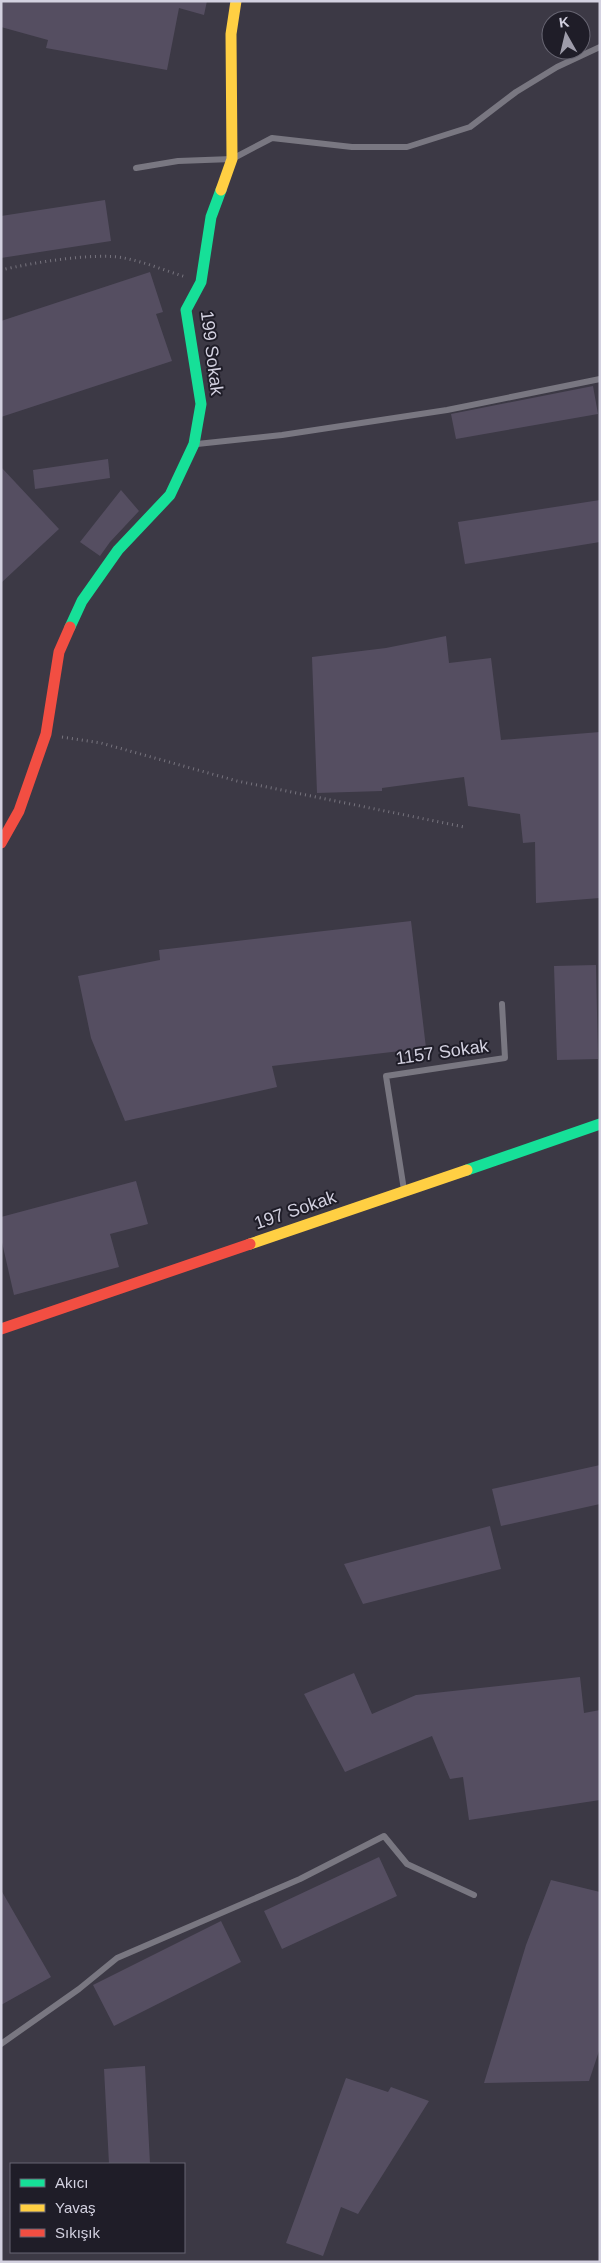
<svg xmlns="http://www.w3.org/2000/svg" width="601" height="2263" font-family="Arial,sans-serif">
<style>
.building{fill:#554e61}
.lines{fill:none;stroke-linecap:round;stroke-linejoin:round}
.path{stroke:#77747e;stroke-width:3;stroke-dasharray:1 4;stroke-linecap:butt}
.lane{stroke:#797781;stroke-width:6}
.fast{stroke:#16e098;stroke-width:11}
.slow{stroke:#ffcf43;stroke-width:11}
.jam{stroke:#f24e42;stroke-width:11}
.labels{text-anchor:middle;stroke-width:4;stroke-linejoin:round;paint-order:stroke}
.street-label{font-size:18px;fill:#d3d1e0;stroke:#1f1d28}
</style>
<rect width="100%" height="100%" fill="#3c3945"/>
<path class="building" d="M1 1H207L204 15 179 8 167 70 46 48 48 40 1 27Z
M105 200 111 241 1 258V216Z
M150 272 163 312 156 314 172 361 1 417V321Z
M593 386 598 414 456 439 451 414Z
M108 459 110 478 35 489 33 470Z
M1 467 59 529 1 583Z
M121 490 139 511 110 542 100 556 80 542Z
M600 500V542L465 564 458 522Z
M446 636 449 663 491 658 501 740 600 732V898L536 903 535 842 523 843 520 814 468 806 464 777 382 788V791L317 793 312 657 386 648Z
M411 921 426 1048 272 1066 277 1087 125 1121 91 1038 78 976 160 960 159 950Z
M596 965 598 1059 557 1060 554 966Z
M136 1181 148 1224 110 1234 119 1267 14 1295 1 1238V1217Z
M600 1465V1504L501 1526 492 1489Z
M490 1526 501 1569 363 1604 344 1564Z
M354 1673 372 1714 416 1695 580 1677 584 1713 600 1710V1800L469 1820 463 1777 450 1779 432 1736 345 1772 304 1694Z
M379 1857 397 1896 282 1949 264 1911Z
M551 1880 600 1892V2048L589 2081 484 2083 526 1945Z
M1 1890 51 1977 1 2005Z
M221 1921 241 1962 114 2026 93 1985Z
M145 2066 150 2164H109L104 2069Z
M346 2078 388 2092 391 2087 429 2101 358 2214 341 2207 323 2256 286 2243Z"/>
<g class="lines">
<path class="path" d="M1 270C31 263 95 252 124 258 145 262 166 271 186 277
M62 737 101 743 237 781 464 827"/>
<path class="lane" d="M136 168 178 161 232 159 272 138 352 147H407L470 127 516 92 557 67 600 47
M197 444 282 435 447 410 600 379
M404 1190 386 1076 505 1058 502 1004
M1 2044 79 1989 117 1958 300 1879 384 1836 407 1864 474 1895"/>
<path class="fast" d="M70 627 82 601 118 550 170 495 194 444 201 404 186 310 201 282 211 217 221 190
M467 1170 600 1124"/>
<path class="slow" d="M221 190 232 159 231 34 236 1
M250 1244 467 1170"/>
<path class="jam" d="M1 843 19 811 46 734 59 652 70 627
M1 1329 250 1244"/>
</g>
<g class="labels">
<g class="street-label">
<text transform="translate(212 353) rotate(83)" y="6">199 Sokak</text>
<text transform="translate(442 1052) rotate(-8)" y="6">1157 Sokak</text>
<text transform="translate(295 1210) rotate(-19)" y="6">197 Sokak</text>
</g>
</g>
<rect width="601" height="2263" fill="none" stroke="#d3d1e0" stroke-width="5"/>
<rect x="10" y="2163" width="175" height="90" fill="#1f1d28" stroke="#676572"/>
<rect x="20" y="2179" width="25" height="8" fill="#16e098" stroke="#676572"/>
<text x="55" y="2188" font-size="15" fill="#d3d1e0">Akıcı</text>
<rect x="20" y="2204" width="25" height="8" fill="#ffcf43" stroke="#676572"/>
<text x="55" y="2213" font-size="15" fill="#d3d1e0">Yavaş</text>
<rect x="20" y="2229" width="25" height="8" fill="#f24e42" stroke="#676572"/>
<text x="55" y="2238" font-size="15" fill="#d3d1e0">Sıkışık</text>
<g transform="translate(566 35) rotate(352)"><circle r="24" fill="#1f1d28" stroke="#676572"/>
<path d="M0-4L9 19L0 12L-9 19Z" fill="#9e9caa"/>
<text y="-8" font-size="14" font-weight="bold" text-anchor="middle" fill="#d3d1e0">K</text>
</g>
</svg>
